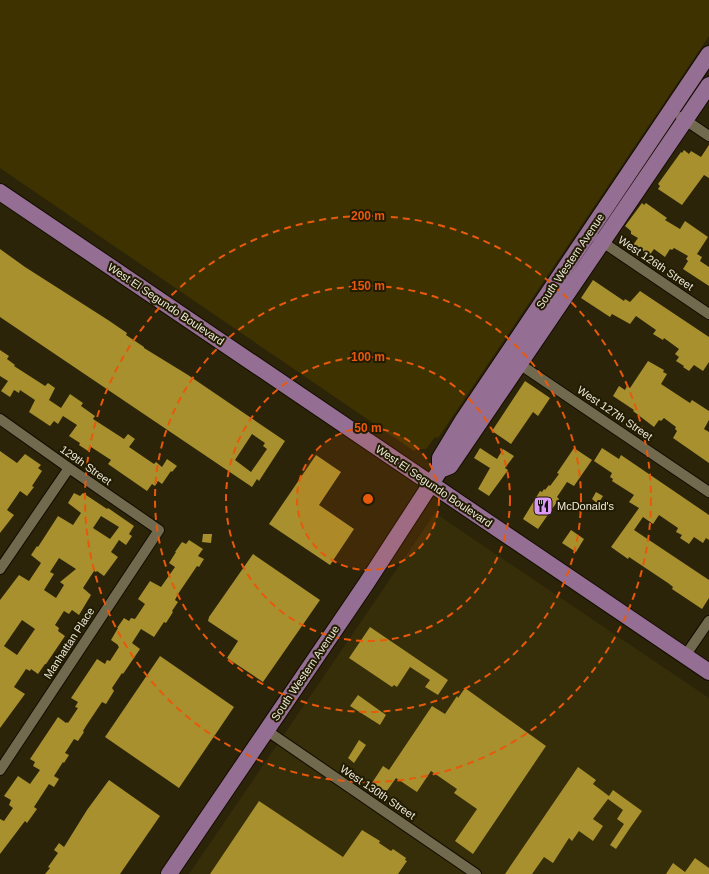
<svg xmlns="http://www.w3.org/2000/svg" width="709" height="874" font-family="Arial,sans-serif">
<style>
.built{fill:#362d09}
.green{fill:#3e3300}
.building{fill:#a7902d;fill-rule:evenodd}
.lines{fill:none;stroke-linecap:round;stroke-linejoin:round}
.minor-casing{stroke:#130d00;stroke-width:12}
.primary-casing{stroke:#130d00;stroke-width:18}
.minor{stroke:#726a4e;stroke-width:10}
.primary{stroke:#956e93;stroke-width:16}
.ring{fill:none;stroke:#e8590c;stroke-width:2;stroke-dasharray:7 5}
.labels{text-anchor:middle;stroke-width:4;stroke-linejoin:round;paint-order:stroke}
.street-label{font-size:11px;fill:#eeeada;stroke:#211b02}
.poi-label{font-size:11px;fill:#eeeada;stroke:#211b02;text-anchor:start}
.centre{fill:#e8590c;stroke:#211b02;stroke-width:2}
.ring-label{font-size:12px;text-anchor:middle;font-weight:bold;fill:#e8590c;stroke:#211b02;stroke-width:4;stroke-linejoin:round;paint-order:stroke}
</style>
<rect width="100%" height="100%" fill="#2b2409"/>
<path class="built" d="M435 513 709 698V874H189Z"/>
<path class="green" d="M0 0H709V36L438 438 435 437 426 449H416L414 451 0 168Z"/>
<path class="building" d="M709 145V178L704 175 682 205 658 189 660 186 658 184 681 152 682 153 684 150 689 154 691 151 701 157Z
M642 203 644 205 646 203 667 218 665 220 680 229 685 221 708 237 697 254 702 257 700 261 709 267V286L683 269 688 261 686 259 688 256 674 248 672 250 670 249 665 257 654 249 649 256 633 245 638 238 631 234V231L625 226Z
M0 249 25 267 108 320 127 333 126 335 144 347V348L188 375 285 441 259 481 257 479 252 487 0 317ZM252 434 265 443 263 446 267 449 251 472 235 460Z
M593 280 624 301 625 299 630 302 640 291 709 337V362L703 371 694 365 689 371 683 367 684 366 676 361 679 357 675 354 679 349 664 338 663 340 653 334 656 330 636 316 630 324 612 314 610 317 581 298Z
M0 350 9 356 7 359 15 365 14 366 42 384 45 386 48 383 55 388 49 400 61 408 70 394 83 403 81 406 95 416 93 419 124 439 128 434 135 439 129 447 154 464 156 462 162 467 167 459 177 466 172 472 171 471 162 484 158 481 155 486 152 484 147 491 108 464 111 460 91 447 88 451 79 445 80 443 69 436 77 425 63 416 58 424 54 421 50 426 29 412 35 400 20 390 19 393 14 390 10 397 1 391 8 381 0 376Z
M648 361 664 370 663 372 667 374 661 384 690 403 692 400 709 411V420L704 429 709 432V463L673 438 677 431 675 429 676 427 664 418 661 421 659 420 654 427 633 411 634 410 613 396 619 386 625 390 627 386 630 388Z
M525 381 550 398 538 416 533 412 511 444 492 431Z
M480 448 497 459 503 449 514 456 505 468 508 470 489 496 478 489 490 468 474 458Z
M574 448 592 460 574 486 567 482 557 497 559 499 538 529 523 519 540 491 542 492 544 489 545 490 549 485 550 486 559 474 557 473Z
M602 448 619 459 621 455 709 515V540L706 538 703 543 694 537 689 544 680 538 682 535 676 532 678 528 659 515 653 524 643 517 634 530 709 580V598L702 609 672 589 673 587 668 583 629 557 628 559 611 547 639 508 629 502 634 495 612 481 613 479 610 477 612 473 594 461Z
M0 451 17 463 25 454 41 465 38 468 42 471 32 486 34 487 27 496 20 491 16 497 7 510 14 515 0 533Z
M316 455 341 472 319 505 354 529 330 565 269 524Z
M596 492 603 496 598 504 592 499Z
M74 493 80 496 83 493 107 509 108 508 134 526 129 534 132 536 126 545 119 540 111 552 118 557 104 576 97 571 96 572 94 571 83 588 91 595 79 615 72 610 69 614 64 611 55 625 59 628 58 631 65 636 46 664H45L38 674 31 669 30 671 26 669 14 687 25 694 0 728V600L19 575 29 581 41 563 31 555 37 546 38 547 58 516 73 525 81 513 68 503ZM101 516 119 527 110 539 93 528ZM59 558 76 569 60 582 64 585 56 598 44 590 54 574 50 572ZM22 620 35 629 17 655 4 646Z
M571 530 584 539 576 552 562 543Z
M203 534H212L211 543 202 542Z
M189 540 203 549 198 556 204 559 199 567 197 566 178 594 175 600 178 602 172 611 173 612 166 623 164 622 154 637 141 629 132 643 140 649 123 674 122 673 112 688 114 691 106 704 102 702 86 726 83 731 84 732 78 741 74 739 65 753 69 755 64 763 63 762 54 776 59 779 54 787 49 784 34 807 37 809 27 823 25 821 0 854V819L4 821 13 808 9 805 11 800 4 796 18 776 30 784 40 770 33 766 35 762 30 759 58 717 66 723 67 722 68 723 78 708 75 707 78 702 71 698 97 659 105 664 107 660 110 661 119 647 118 646V645L111 640 118 628H117L124 618 129 621 131 618 135 619 145 604 138 599 150 581 161 587 175 567 169 563 176 552H175L182 542 186 544Z
M253 554 320 600 263 682 227 658 238 641 208 621 209 617Z
M370 627 448 680 438 695 425 687 430 680 410 667 397 687 394 685 392 687 349 658Z
M160 656 234 707 179 788 105 737Z
M465 688 546 746 473 854 455 841 477 809 454 793 457 789 431 771 417 792 396 778 384 795 370 786 383 766 389 770 432 706 445 714 457 696 458 698Z
M358 695 386 715 380 725 350 706Z
M359 740 366 745 354 763 348 758Z
M578 767 596 780 593 784 609 796 613 790 642 811 630 828 616 849 610 845 624 824 617 819 623 810 608 799 593 819 603 826 593 841 579 831 572 841 569 838 553 863 544 857 532 874H505Z
M109 780 160 816 120 874H45L50 868 48 867 58 853 54 850 59 843 64 847 87 810Z
M259 801 343 857 362 830 380 841 379 843 391 851 393 849 406 858 405 860 407 861 398 874H210Z
M695 858 709 868V874H666L673 863 685 872Z"/>
<g class="lines">
<defs>
<path id="minor" d="M681 117 709 136
M598 239 709 314
M515 361 709 492
M0 419 69 468 159 530 0 770
M0 569 69 468
M685 656 709 621
M266 730 476 874"/>
<path id="primary" d="M0 192 709 672
M440 470V458L463 420 709 54
M169 874 366 584 440 470 450 466 709 85"/>
</defs>
<use href="#minor" class="minor-casing"/>
<use href="#primary" class="primary-casing"/>
<use href="#minor" class="minor"/>
<use href="#primary" class="primary"/>
</g>
<circle cx="368" cy="499" r="71" fill="#e8590c" fill-opacity=".12"/>
<g class="ring">
<circle cx="368" cy="499" r="71"/>
<circle cx="368" cy="499" r="142"/>
<circle cx="368" cy="499" r="213"/>
<circle cx="368" cy="499" r="283"/>
</g>
<defs>
<symbol id="restaurant-square" viewBox="-11 -11 22 22"><rect x="-9" y="-9" width="18" height="18" rx="4" fill="#dc99f4" stroke="#211b02"/><path d="M-5-6h1v4h1v-4h1v4h1v-4h1v5L-1.5 .5V6h-2V.5L-5-1ZM5-6V6H3V1.5H1.5Q1.5-4 5-6Z" fill="#111"/></symbol>
</defs>
<g fill-rule="evenodd">
<use href="#restaurant-square" x="532" y="495" width="22" height="22"/>
</g>
<g class="labels">
<g class="street-label">
<text transform="translate(570 261) rotate(-56)" y="4">South Western Avenue</text>
<text transform="translate(656 263) rotate(34)" y="4">West 126th Street</text>
<text transform="translate(166 304) rotate(34)" y="4">West El Segundo Boulevard</text>
<text transform="translate(615 413) rotate(34)" y="4">West 127th Street</text>
<text transform="translate(86 465) rotate(35)" y="4">129th Street</text>
<text transform="translate(434 486) rotate(34)" y="4">West El Segundo Boulevard</text>
<text transform="translate(69 643) rotate(-57)" y="4">Manhattan Place</text>
<text transform="translate(305 673) rotate(-56)" y="4">South Western Avenue</text>
<text transform="translate(378 792) rotate(34)" y="4">West 130th Street</text>
</g>
<g class="poi-label">
<text x="557" y="510">McDonald's</text>
</g>
</g>
<circle cx="368" cy="499" r="6" class="centre"/>
<g class="ring-label">
<text x="368" y="220">200 m</text>
<text x="368" y="290">150 m</text>
<text x="368" y="361">100 m</text>
<text x="368" y="432">50 m</text>
</g>
</svg>
